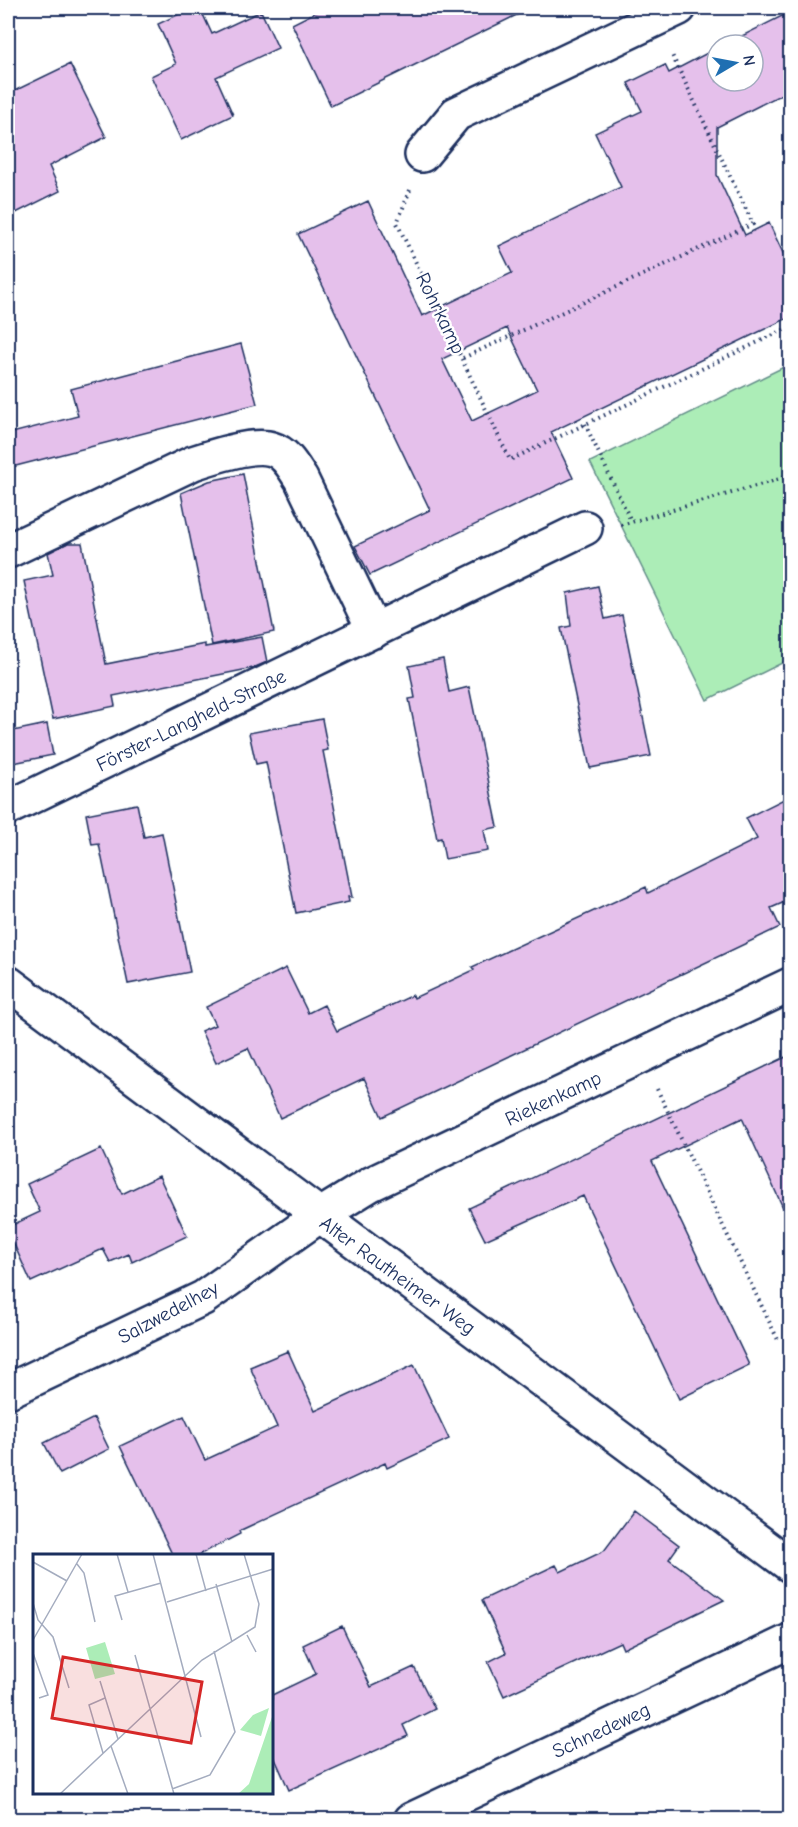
<svg xmlns="http://www.w3.org/2000/svg" width="798" height="1827" font-family="'Comic Neue',sans-serif">
<style>
.green{fill:#acedb7;stroke:#648e8a;stroke-width:1.5}
.building{fill:#e5c0eb;stroke:#1b2f5e;stroke-width:1.5;fill-rule:evenodd}
.lines{fill:none;stroke-linecap:round;stroke-linejoin:round}
.minor-casing{stroke:#1b2f5e;stroke-width:38}
.path{stroke:#1b2f5e;stroke-width:4;stroke-dasharray:1.5 4.5;stroke-linecap:butt}
.minor{stroke:#fff;stroke-width:33}
.labels{text-anchor:middle;stroke-width:5;stroke-linejoin:round;paint-order:stroke}
.street-label{font-size:20px;fill:#1b2f5e;stroke:#fff}
.inset-road{fill:none;stroke:#a4acbf;stroke-width:1.5}
.view{fill:#d62828;fill-opacity:0.15;stroke:#d62828;stroke-width:3}
.inset-edge{fill:none;stroke:#1b2f5e;stroke-width:3}
</style>
<rect width="100%" height="100%" fill="#fff"/>
<filter id="ink" filterUnits="userSpaceOnUse"><feTurbulence type="fractalNoise" baseFrequency=".0167" numOctaves="2"/><feDisplacementMap in="SourceGraphic" scale="12" xChannelSelector="R" yChannelSelector="G"/><feConvolveMatrix kernelMatrix="1 2 1 2 8 2 1 2 1" color-interpolation-filters="sRGB"/></filter>
<g filter="url(#ink)">
<path class="green" d="M790 364V659L707 700 590 462Z"/>
<path class="building" d="M192 8H200L212 34 261 11 278 48 216 77 233 115 181 140 151 76 176 64 158 24Z
M324 8H531L331 106 292 24Z
M790 12V90L717 127V175L745 235 769 223 790 268V317L551 432 573 478 370 575 355 546 430 510 298 234 368 201 422 316 512 273 499 246 621 187 595 133 642 111 628 83 665 65 669 73 717 48V81H753V45H724ZM507 328 537 390 472 421 442 359Z
M70 64 106 137 49 166 60 191 8 217V94Z
M241 344 257 404 8 468V434L78 416 71 389Z
M243 474 274 632 212 645 181 493 209 481Z
M68 543H82L106 664 205 644V647L262 637 267 662 253 668 113 696 115 706 53 719 24 581 53 575 48 553Z
M598 586 605 619 622 615 651 756 590 768 561 628 571 626 567 593Z
M443 659 449 692 469 687 498 827 484 830 488 851 445 859 441 838 437 839 409 699 415 698 409 666Z
M322 719 328 750 323 751 352 897H348L349 902 296 913 266 762 256 764 249 733Z
M47 724 53 755 8 764V732Z
M790 796V907L787 901 771 908 780 927 382 1117 364 1078 280 1118 248 1048 216 1063 201 1031 215 1025 206 1007 286 968 308 1013 324 1005 337 1031 413 995 414 998 474 970 472 967 646 887 648 893 757 839 746 818Z
M137 804 144 837 162 833 190 972 128 984 99 844 92 845 86 814Z
M790 1055V1223L742 1118 652 1161 749 1365 679 1399 583 1196 485 1240 469 1208Z
M101 1149 122 1194 159 1176 187 1236 132 1262 129 1254 110 1262 103 1249 31 1282 8 1231V1227L40 1212 27 1184Z
M288 1351 315 1411 414 1365 449 1439 387 1468 385 1463 239 1531 240 1534 197 1556H173L120 1446 184 1416 205 1460 277 1427 250 1367Z
M94 1418 109 1449 60 1474 44 1443Z
M634 1511 679 1545 669 1559 724 1600 623 1649 620 1642 504 1696 488 1662 506 1653 482 1600 556 1565 560 1572 604 1551Z
M342 1626 371 1687 414 1667 435 1709 403 1725 408 1736 289 1790 272 1752V1695L316 1674 303 1645Z"/>
<g class="lines">
<defs>
<path id="minor" d="M422 155 456 114 679 8
M8 551 193 463C211 457 253 443 272 449 286 453 293 467 301 479L374 631
M8 808 585 528
M8 983 790 1565
M8 1391 203 1298 319 1216 371 1184 790 985
M411 1820 790 1641"/>
</defs>
<use href="#minor" class="minor-casing"/>
<path class="path" d="M410 190 397 223 510 460 790 327
M463 358 753 224 671 53
M585 424 631 521
M621 525 790 476
M657 1089 779 1342"/>
<use href="#minor" class="minor"/>
</g>
</g>
<g class="labels">
<g class="street-label">
<text transform="translate(441 313) rotate(64)" y="7">Rohrkamp</text>
<text transform="translate(191 720) rotate(-26)" y="7">Förster-Langheld-Straße</text>
<text transform="translate(553 1098) rotate(-25)" y="7">Riekenkamp</text>
<text transform="translate(398 1275) rotate(36)" y="7">Alter Rautheimer Weg</text>
<text transform="translate(168 1312) rotate(-28)" y="7">Salzwedelhey</text>
<text transform="translate(601 1730) rotate(-25)" y="7">Schnedeweg</text>
</g>
</g>
<g transform="translate(33 1554)">
<rect width="240" height="240" fill="#fff"/>
<path d="M72 88 82 120 62 125 53 94ZM236 154 228 182 207 176 220 161ZM240 160V240H205L216 230Z" fill="#acedb7"/>
<path class="inset-road" d="M84 0 95 38M120 0 168 183M163 0 173 37M0 8 34 27M44 10 51 19 62 68M183 30 199 88M134 48 240 15M0 49 5 66 20 83 36 134M89 66 82 42 128 29M214 81 223 98M0 86 49 0M0 99 15 141 6 144M102 101 141 240M67 127 85 185M78 192 95 240M70 199 56 151 72 144M139 235 177 221 202 178 181 97M27 240 169 106 222 73 226 50 211 0"/>
<path class="view" d="M30 103 169 128 158 189 19 164Z"/>
<rect width="240" height="240" class="inset-edge"/>
</g>
<rect width="798" height="1827" fill="none" stroke="#fff" stroke-width="30"/>
<rect x="15" y="15" width="768" height="1797" fill="none" stroke="#1b2f5e" stroke-width="2" filter="url(#ink)"/>
<g transform="translate(735 63) rotate(80)"><circle r="28" fill="#ffffff" stroke="#a4acbf" stroke-width="1.5"/>
<path d="M0-4.5L10 22L0 15L-10 22Z" fill="#1f6fb2"/>
<text y="-9" font-size="16" font-weight="bold" text-anchor="middle" fill="#1b2f5e">N</text>
</g>
</svg>
